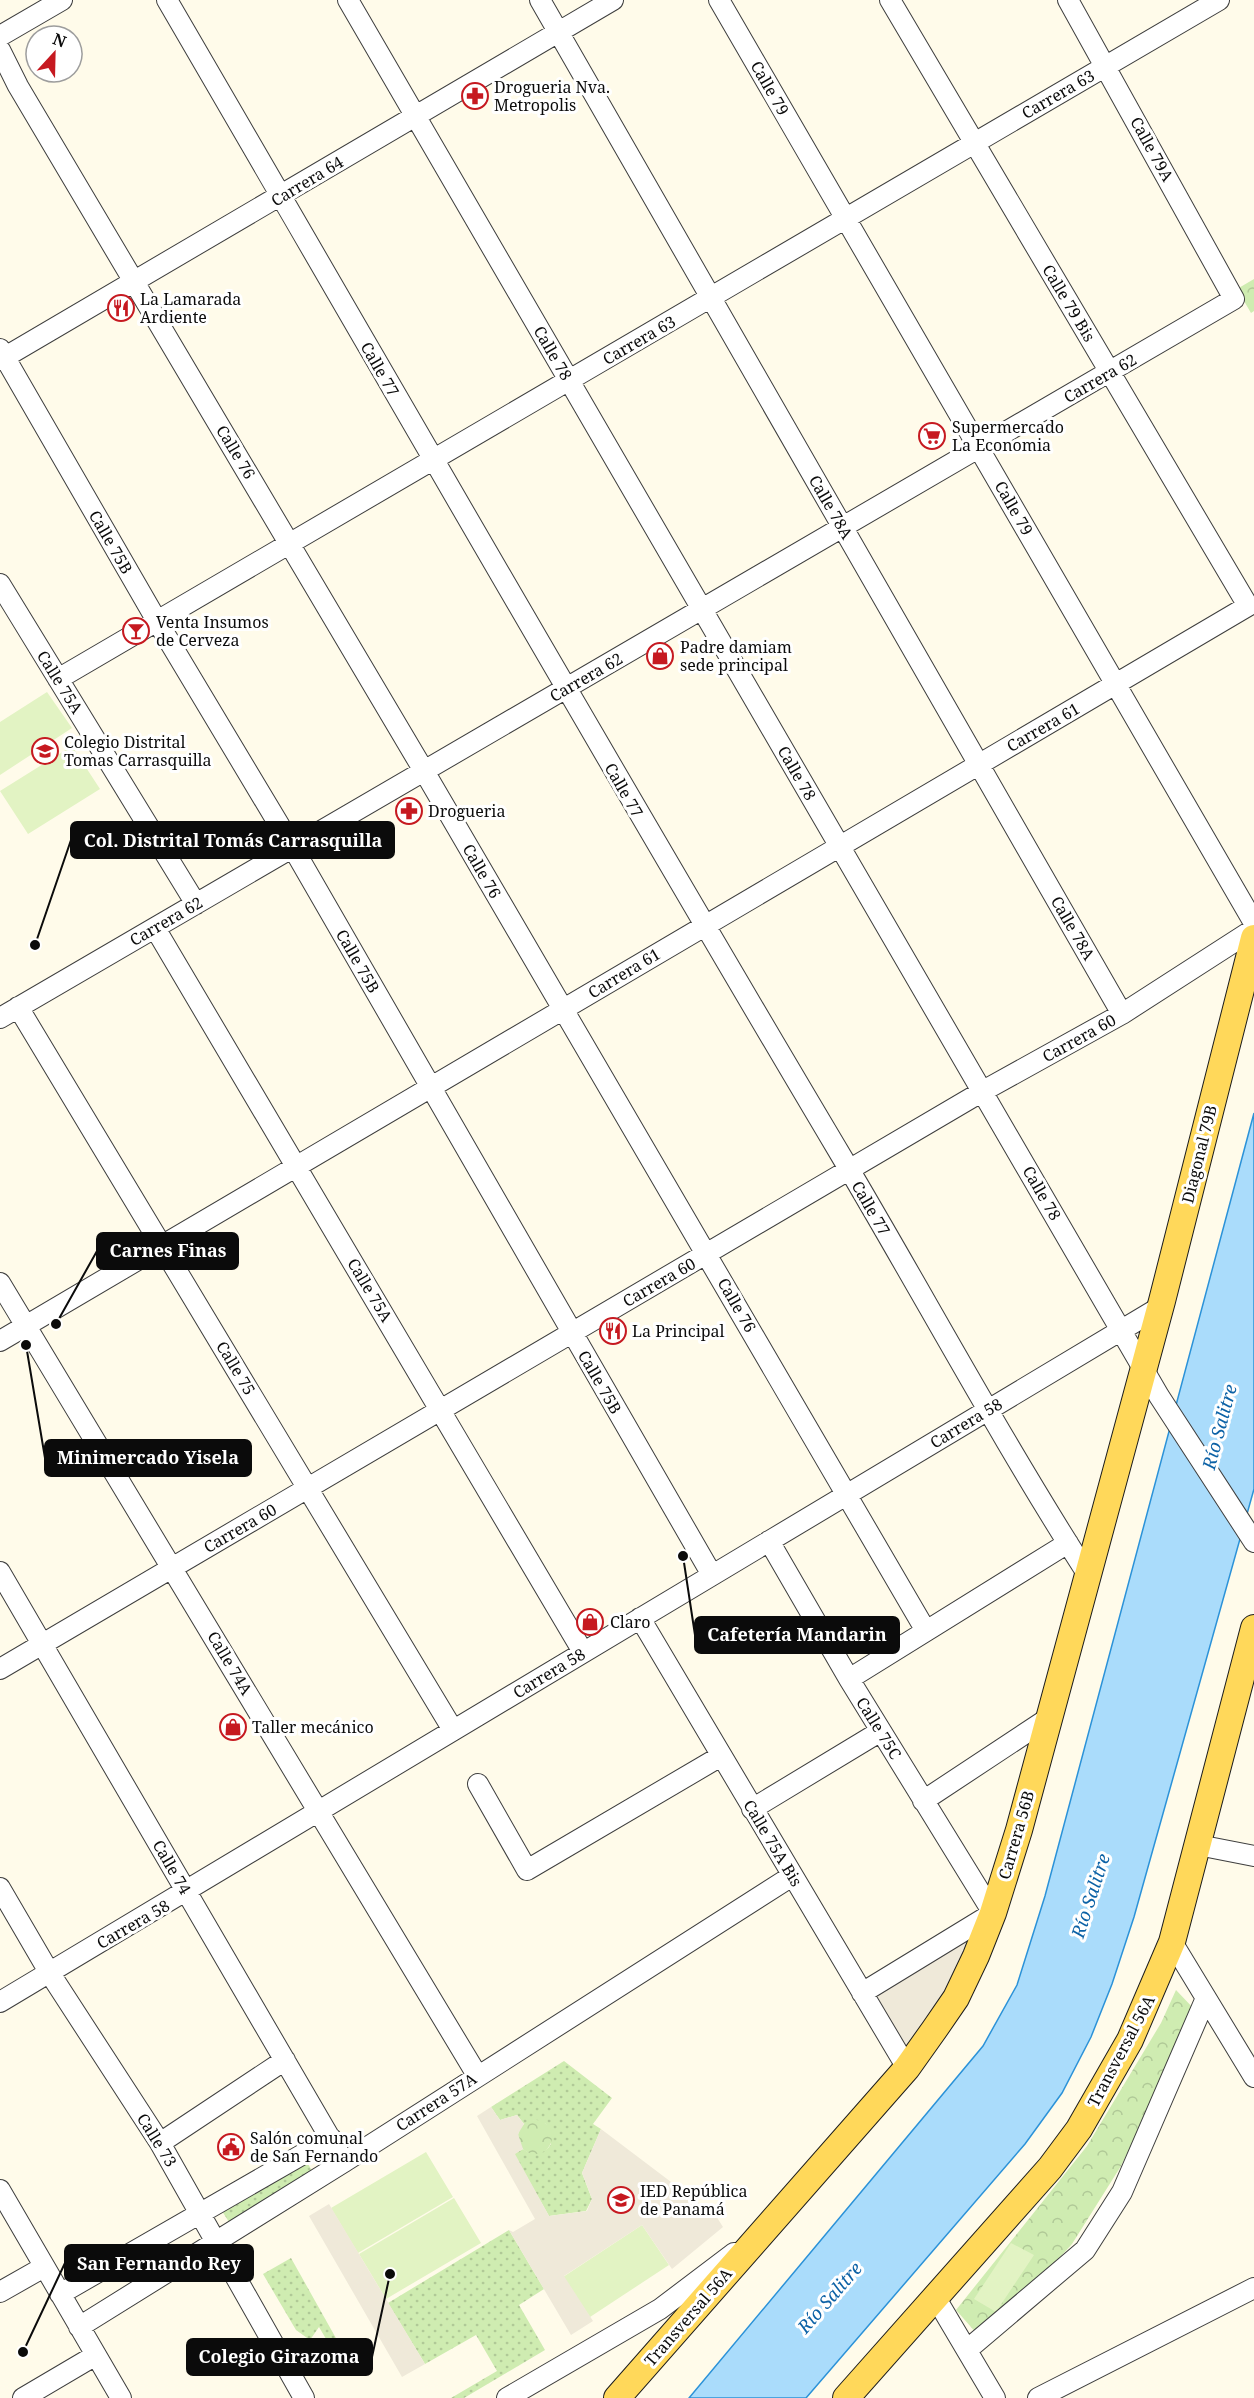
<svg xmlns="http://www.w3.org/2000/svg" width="1254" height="2398" font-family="'Noto Serif',serif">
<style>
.grass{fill:url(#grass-dots)}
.park{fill:url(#park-crowns)}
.pitch{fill:#e2f3c3}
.plaza{fill:#efe9d9}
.water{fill:#aadcfb;stroke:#2b92d8;stroke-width:1.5}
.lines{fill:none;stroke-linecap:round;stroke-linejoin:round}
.minor-casing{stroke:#3e3e3e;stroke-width:22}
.major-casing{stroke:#1c1c1c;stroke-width:28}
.minor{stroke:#fff;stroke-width:20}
.major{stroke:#ffd85a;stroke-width:26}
.labels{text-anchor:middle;stroke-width:6;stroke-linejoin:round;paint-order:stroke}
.poi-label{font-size:16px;fill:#0b0b0b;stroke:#fff;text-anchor:start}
.street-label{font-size:16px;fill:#0b0b0b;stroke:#fff}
.water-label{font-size:18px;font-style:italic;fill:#0c62a6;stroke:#fff}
.leader{fill:none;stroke:#0b0b0b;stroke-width:2}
.callout-dot{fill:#0b0b0b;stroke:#fff;stroke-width:2}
.callout{fill:#0b0b0b;stroke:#0b0b0b;stroke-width:2}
.callout-label{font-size:18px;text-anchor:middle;font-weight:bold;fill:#fff}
</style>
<defs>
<pattern id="grass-dots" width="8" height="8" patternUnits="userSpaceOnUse" patternTransform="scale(1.5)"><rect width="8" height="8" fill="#cfecb1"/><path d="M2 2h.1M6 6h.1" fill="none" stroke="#b0c997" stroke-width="1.8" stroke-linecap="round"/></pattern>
<pattern id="park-crowns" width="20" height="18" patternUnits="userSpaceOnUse" patternTransform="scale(1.5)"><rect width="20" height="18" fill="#cfecb1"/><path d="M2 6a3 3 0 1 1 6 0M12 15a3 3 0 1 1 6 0" fill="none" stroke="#b0c997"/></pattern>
</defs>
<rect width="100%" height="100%" fill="#fffbea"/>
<path class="grass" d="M564 2061 612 2098 593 2124 601 2129 582 2173 592 2199 586 2211 549 2216 514 2154 523 2149 529 2153C539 2152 546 2153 551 2144L546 2124 535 2120 524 2124 517 2115 500 2120 491 2107Z
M306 2160 313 2173 229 2222 220 2208Z
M509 2230 544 2289 519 2305 545 2350 464 2398H451L497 2371 476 2335 425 2364 388 2303Z
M291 2258 337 2340 329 2344 319 2327 310 2340 296 2330 263 2274Z"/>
<path class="park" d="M1254 279V311L1251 313 1237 289Z
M1176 1990 1196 2011 1121 2166 1072 2244 1024 2297 978 2335 956 2310 1087 2146 1161 2023Z
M518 2137a17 17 0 1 1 34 0a17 17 0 1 1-34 0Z"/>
<path class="pitch" d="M47 692 72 728 0 775V722Z
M72 746 100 789 28 834 0 791Z
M426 2152 453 2197 358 2253 331 2208Z
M454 2198 481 2243 386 2299 359 2254Z
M642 2225 669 2265 590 2317 563 2277Z
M1011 2243 1034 2255 996 2312 974 2299Z"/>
<path class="plaza" d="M970 1937 953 1984 905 2053 875 1997Z
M491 2107 500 2120 517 2115 524 2124 518 2134 523 2149 515 2154 549 2216 587 2211 592 2199 582 2173 601 2129 716 2216 723 2227 672 2269 642 2225 564 2276 593 2321 571 2335 509 2230 513 2232 535 2219 477 2116Z
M329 2204 425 2364 402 2377 309 2216Z"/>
<path class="water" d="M1254 1113V1489L1134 1917 1112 1984 1091 2037 1062 2093 1025 2144 806 2398H689L983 2046 1017 1985 1045 1896Z"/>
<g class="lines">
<defs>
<path id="minor" d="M167 0C393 388 616 778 846 1164 927 1301 1002 1441 1088 1575
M348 0 1159 1396 1254 1542
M540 0 1122 1014
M719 0 1254 923
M0 36 62 0
M0 50 18 86 424 771 926 1631
M0 349 157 621 293 848 712 1575
M0 360 613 0
M0 584 196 904
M58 679 1219 0
M155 928 583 1652
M18 1007 453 1730
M0 1018 1234 299 1068 0
M0 1283 477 2075
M0 1341 1248 606 890 0
M769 1541 849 1679 993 1913 862 1993
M0 1572 344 2162
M640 1618 907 2068
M0 1669 983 1091 1122 1014 1254 929
M849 1679 1068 1543
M478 1784 527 1870 721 1756
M923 1801 1047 1719
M752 1809 881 1731
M1198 1845 1254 1856
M0 1888 49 1972 160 2143 304 2398
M1172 1942 1254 2077
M0 2002 1160 1307
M160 2143 285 2060
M0 2190 121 2398
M0 2292 44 2267
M60 2294 331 2138
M934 2295 995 2398
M79 2327 344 2162 792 1876
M967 2350 1085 2250 1122 2192 1206 1998
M23 2398 96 2355
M507 2398 660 2309 734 2253
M1038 2398 1254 2288"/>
<path id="major" d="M617 2398 907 2068 934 2030 956 1998 976 1956 993 1913 1019 1830 1162 1301 1254 938
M846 2398 1050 2168 1079 2129 1130 2040 1172 1942 1254 1628"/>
</defs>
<use href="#minor" class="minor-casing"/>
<use href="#major" class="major-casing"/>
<use href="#minor" class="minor"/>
<use href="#major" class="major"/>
</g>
<defs>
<symbol id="pharmacy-ring" viewBox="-11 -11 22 22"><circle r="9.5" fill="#fff" stroke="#c61920" stroke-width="1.5"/><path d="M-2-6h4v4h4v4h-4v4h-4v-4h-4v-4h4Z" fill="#c61920"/></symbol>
<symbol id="restaurant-ring" viewBox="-11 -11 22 22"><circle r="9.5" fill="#fff" stroke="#c61920" stroke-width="1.5"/><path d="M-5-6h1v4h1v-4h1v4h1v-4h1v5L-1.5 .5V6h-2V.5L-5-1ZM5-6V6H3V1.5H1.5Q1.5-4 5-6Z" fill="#c61920"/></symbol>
<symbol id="supermarket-ring" viewBox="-11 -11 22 22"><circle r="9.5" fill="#fff" stroke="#c61920" stroke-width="1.5"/><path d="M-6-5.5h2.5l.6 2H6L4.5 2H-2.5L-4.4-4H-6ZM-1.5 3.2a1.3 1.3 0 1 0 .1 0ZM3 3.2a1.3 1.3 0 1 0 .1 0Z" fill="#c61920"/></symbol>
<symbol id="bar-ring" viewBox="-11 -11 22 22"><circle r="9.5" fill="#fff" stroke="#c61920" stroke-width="1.5"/><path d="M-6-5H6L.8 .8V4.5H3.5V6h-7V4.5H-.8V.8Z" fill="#c61920"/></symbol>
<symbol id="shop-ring" viewBox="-11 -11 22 22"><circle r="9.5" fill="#fff" stroke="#c61920" stroke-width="1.5"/><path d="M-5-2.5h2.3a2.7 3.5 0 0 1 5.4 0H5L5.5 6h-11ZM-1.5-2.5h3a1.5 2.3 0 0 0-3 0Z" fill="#c61920"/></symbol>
<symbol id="school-ring" viewBox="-11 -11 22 22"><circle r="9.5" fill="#fff" stroke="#c61920" stroke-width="1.5"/><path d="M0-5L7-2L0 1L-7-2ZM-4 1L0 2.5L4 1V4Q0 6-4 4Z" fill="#c61920"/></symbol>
<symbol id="civic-ring" viewBox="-11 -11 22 22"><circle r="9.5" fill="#fff" stroke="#c61920" stroke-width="1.5"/><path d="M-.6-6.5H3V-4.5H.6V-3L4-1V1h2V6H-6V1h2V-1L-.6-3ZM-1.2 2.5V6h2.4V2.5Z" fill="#c61920"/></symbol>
</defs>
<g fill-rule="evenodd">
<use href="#pharmacy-ring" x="460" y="81" width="30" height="30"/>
<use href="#restaurant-ring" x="106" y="293" width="30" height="30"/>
<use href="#supermarket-ring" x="917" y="421" width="30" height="30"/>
<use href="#bar-ring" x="121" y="616" width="30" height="30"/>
<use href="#shop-ring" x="645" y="641" width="30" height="30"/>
<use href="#school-ring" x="30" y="736" width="30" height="30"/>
<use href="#pharmacy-ring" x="394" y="796" width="30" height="30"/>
<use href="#restaurant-ring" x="598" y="1316" width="30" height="30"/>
<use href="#shop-ring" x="575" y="1607" width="30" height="30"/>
<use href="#shop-ring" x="218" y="1712" width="30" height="30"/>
<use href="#civic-ring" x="216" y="2132" width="30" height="30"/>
<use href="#school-ring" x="606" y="2185" width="30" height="30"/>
</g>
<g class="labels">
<g class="poi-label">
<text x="494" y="93">Drogueria Nva.<tspan x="494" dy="18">Metropolis</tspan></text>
<text x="140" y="305">La Lamarada<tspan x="140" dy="18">Ardiente</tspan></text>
<text x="952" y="433">Supermercado<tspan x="952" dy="18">La Economia</tspan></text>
<text x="156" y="628">Venta Insumos<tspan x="156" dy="18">de Cerveza</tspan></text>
<text x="680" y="653">Padre damiam<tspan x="680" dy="18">sede principal</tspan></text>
<text x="64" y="748">Colegio Distrital<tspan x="64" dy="18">Tomas Carrasquilla</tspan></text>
<text x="428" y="817">Drogueria</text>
<text x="632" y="1337">La Principal</text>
<text x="610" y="1628">Claro</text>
<text x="252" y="1733">Taller mecánico</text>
<text x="250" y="2144">Salón comunal<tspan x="250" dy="18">de San Fernando</tspan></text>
<text x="640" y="2197">IED República<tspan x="640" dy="18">de Panamá</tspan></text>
</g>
<g class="street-label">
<text transform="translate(770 88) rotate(60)" y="6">Calle 79</text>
<text transform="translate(1058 94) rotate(-30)" y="6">Carrera 63</text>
<text transform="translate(1152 149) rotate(61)" y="6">Calle 79A</text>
<text transform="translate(307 181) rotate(-31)" y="6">Carrera 64</text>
<text transform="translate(1069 303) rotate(59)" y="6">Calle 79 Bis</text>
<text transform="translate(639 340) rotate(-30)" y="6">Carrera 63</text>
<text transform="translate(553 353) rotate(60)" y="6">Calle 78</text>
<text transform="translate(380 369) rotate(60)" y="6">Calle 77</text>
<text transform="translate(1100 378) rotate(-30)" y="6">Carrera 62</text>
<text transform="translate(236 452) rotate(59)" y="6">Calle 76</text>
<text transform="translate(831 507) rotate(60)" y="6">Calle 78A</text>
<text transform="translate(1014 508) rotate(60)" y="6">Calle 79</text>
<text transform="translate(111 542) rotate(60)" y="6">Calle 75B</text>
<text transform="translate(586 677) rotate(-30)" y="6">Carrera 62</text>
<text transform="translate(60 682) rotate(58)" y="6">Calle 75A</text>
<text transform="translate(1043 727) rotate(-30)" y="6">Carrera 61</text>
<text transform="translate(797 773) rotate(60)" y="6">Calle 78</text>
<text transform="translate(624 790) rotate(60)" y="6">Calle 77</text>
<text transform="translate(482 871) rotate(60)" y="6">Calle 76</text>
<text transform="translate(166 921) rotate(-30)" y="6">Carrera 62</text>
<text transform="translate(1073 928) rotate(60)" y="6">Calle 78A</text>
<text transform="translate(358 961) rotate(60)" y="6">Calle 75B</text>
<text transform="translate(624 973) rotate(-31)" y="6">Carrera 61</text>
<text transform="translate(1079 1038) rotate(-29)" y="6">Carrera 60</text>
<text transform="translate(1199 1154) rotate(-76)" y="6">Diagonal 79B</text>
<text transform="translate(1042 1193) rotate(60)" y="6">Calle 78</text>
<text transform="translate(871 1208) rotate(60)" y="6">Calle 77</text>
<text transform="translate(659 1282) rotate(-30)" y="6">Carrera 60</text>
<text transform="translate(370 1290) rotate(59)" y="6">Calle 75A</text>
<text transform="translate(737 1305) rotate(60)" y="6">Calle 76</text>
<text transform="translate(236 1368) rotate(59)" y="6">Calle 75</text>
<text transform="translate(600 1382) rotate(60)" y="6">Calle 75B</text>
<text transform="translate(966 1423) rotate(-31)" y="6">Carrera 58</text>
<text transform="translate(240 1528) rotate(-30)" y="6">Carrera 60</text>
<text transform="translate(230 1663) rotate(59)" y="6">Calle 74A</text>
<text transform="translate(549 1673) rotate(-31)" y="6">Carrera 58</text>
<text transform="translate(879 1728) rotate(58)" y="6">Calle 75C</text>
<text transform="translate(1016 1835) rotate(-74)" y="6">Carrera 56B</text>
<text transform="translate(773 1843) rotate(59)" y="6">Calle 75A Bis</text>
<text transform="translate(172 1867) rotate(60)" y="6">Calle 74</text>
<text transform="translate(133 1924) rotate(-30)" y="6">Carrera 58</text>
<text transform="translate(1121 2051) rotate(-62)" y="6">Transversal 56A</text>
<text transform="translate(436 2102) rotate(-33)" y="6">Carrera 57A</text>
<text transform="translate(157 2140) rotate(58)" y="6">Calle 73</text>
<text transform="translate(688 2317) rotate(-49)" y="6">Transversal 56A</text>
</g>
<g class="water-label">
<text transform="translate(1220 1427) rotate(-75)" y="6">Río Salitre</text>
<text transform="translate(1091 1896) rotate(-72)" y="6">Río Salitre</text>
<text transform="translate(830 2298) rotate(-49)" y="6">Río Salitre</text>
</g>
</g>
<path class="leader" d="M35 945L71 840M56 1324L97 1251M26 1345L45 1458M683 1556L695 1635M23 2352L65 2263M390 2274L372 2357"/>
<g class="callout-dot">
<circle cx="35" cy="945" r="6"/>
<circle cx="56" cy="1324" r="6"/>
<circle cx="26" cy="1345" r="6"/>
<circle cx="683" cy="1556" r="6"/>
<circle cx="23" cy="2352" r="6"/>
<circle cx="390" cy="2274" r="6"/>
</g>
<g class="callout">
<rect x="71" y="822" width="323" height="36" rx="6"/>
<rect x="97" y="1233" width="141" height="36" rx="6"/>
<rect x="45" y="1440" width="206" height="36" rx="6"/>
<rect x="695" y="1617" width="204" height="36" rx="6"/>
<rect x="65" y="2245" width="188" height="36" rx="6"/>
<rect x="187" y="2339" width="185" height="36" rx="6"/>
</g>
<g class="callout-label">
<text x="233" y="847">Col. Distrital Tomás Carrasquilla</text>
<text x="168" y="1257">Carnes Finas</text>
<text x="148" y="1464">Minimercado Yisela</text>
<text x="797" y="1641">Cafetería Mandarin</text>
<text x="159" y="2270">San Fernando Rey</text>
<text x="279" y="2363">Colegio Girazoma</text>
</g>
<g transform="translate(54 54) rotate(22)"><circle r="28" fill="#ffffff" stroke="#9d9d9d" stroke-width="1.5"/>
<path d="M0-4.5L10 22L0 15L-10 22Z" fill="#c61920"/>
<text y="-9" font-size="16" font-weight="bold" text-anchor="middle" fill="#0b0b0b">N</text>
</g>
</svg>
